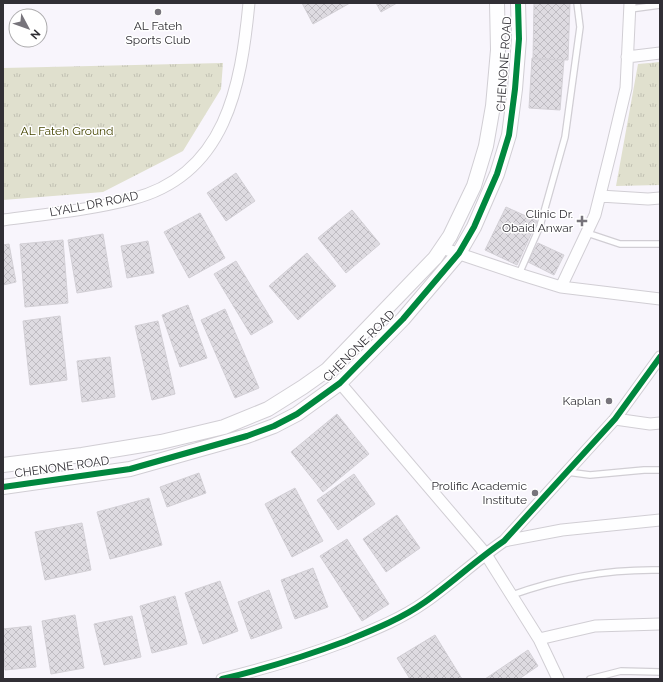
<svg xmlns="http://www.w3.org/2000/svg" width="663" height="682" font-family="Raleway,sans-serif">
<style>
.park{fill:url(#park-tufts)}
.building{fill:url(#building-cross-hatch);stroke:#d3d0d6}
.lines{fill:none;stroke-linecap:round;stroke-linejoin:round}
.service-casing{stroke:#d1ced4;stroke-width:8}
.minor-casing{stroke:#d1ced4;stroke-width:13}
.tertiary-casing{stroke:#d1ced4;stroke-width:16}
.service{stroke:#fefeff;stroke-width:5.5}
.minor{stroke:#fefeff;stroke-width:11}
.tertiary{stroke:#fefeff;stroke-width:14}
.cycleway-casing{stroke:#fff;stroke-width:8}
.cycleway{stroke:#00873e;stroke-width:6}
.poi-dot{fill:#77747b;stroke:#fff;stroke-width:1.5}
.labels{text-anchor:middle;stroke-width:3;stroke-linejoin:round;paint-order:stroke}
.poi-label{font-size:12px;fill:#312f35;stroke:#fff;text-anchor:end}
.street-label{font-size:12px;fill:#312f35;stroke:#fff}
.park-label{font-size:12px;fill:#454500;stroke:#fff}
</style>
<defs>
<pattern id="park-tufts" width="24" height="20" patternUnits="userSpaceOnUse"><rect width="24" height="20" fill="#e0e0ce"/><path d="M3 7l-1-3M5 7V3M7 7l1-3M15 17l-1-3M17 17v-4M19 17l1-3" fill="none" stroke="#c1c0b2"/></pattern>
<pattern id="building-cross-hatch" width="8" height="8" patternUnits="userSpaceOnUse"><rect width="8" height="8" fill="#dedbe1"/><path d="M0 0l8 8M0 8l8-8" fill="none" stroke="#bfbcc2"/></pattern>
</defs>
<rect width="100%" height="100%" fill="#f8f5fc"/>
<path class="park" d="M660 62V185L616 186 638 64Z
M223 63 221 89 183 151 103 192 3 200V68Z"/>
<path class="building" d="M302 3H350L313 24Z
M376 3H397L381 12Z
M534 3H570L568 60 533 59Z
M532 58 564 60 560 110 529 108Z
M236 173 255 201 226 221 207 193Z
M506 207 537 221 517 265 485 250Z
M352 210 380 244 346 273 318 238Z
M200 213 225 258 189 278 164 232Z
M103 234 112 287 77 293 68 240Z
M63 240 68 303 25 307 20 244Z
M148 241 154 273 127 278 121 246Z
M538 243 564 255 554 275 528 262Z
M9 244 16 282 3 285V245Z
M307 253 336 286 298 320 269 286Z
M236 261 273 322 251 335 214 274Z
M188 305 207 358 180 367 162 315Z
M225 309 259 388 235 398 201 320Z
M60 316 67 380 30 385 23 321Z
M158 321 175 394 152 400 135 326Z
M110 357 115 397 82 402 77 361Z
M337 414 369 454 323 492 291 452Z
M199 473 206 493 167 507 160 487Z
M354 474 375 504 338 530 317 500Z
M295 488 323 541 292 557 265 504Z
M149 498 162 545 110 559 97 512Z
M397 515 420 548 386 572 363 539Z
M82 523 91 570 45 580 35 532Z
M347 539 389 604 362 621 320 556Z
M313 568 328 607 295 619 281 580Z
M220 581 238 631 203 644 185 593Z
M269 590 282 628 251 639 238 602Z
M175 596 187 644 152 653 140 606Z
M75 615 84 668 51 674 42 621Z
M132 616 141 657 104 665 94 624Z
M31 626 36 667 5 670 3 650V629Z
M435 635 462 679H410L397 658Z
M528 650 538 666 519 679H485Z"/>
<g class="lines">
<defs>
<path id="service" d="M630 9 660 5
M587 233 620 244H660
M519 274 540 226 565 137 580 27 577 3
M567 472 590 475 644 470H660
M512 595C559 578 610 569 660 570
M590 679 621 671 660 672"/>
<path id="minor" d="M627 57 660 53
M600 196 648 199 660 198
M3 220C46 214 90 210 132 199 226 175 241 86 249 3
M442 248 519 274 561 287 595 215 611 151 626 88 630 3
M561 287 660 299
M340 383 485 553 539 639 558 679
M615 419 650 424 660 423
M504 541 562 530 660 520
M539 639 595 626 660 624
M222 679C264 669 306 656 346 641 373 630 401 619 425 602 452 583 476 560 504 541L615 419 660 357"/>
<path id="tertiary" d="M3 465 82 455 161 442 224 427 268 409 303 387 327 370 435 258 450 236 474 186 486 146 493 106 498 50 497 3
M3 487 130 469 247 436 274 426 297 414 340 383 403 319 459 253 474 227 497 174 509 135 515 89 519 39 518 3"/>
</defs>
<use href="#service" class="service-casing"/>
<use href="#minor" class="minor-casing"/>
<use href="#tertiary" class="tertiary-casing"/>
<use href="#service" class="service"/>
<use href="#minor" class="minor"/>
<use href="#tertiary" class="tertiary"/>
<defs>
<path id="cycleway" d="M3 487 130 469 247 436 274 426 297 414 340 383 403 319 459 253 474 227 497 174 509 135 515 89 519 39 518 3
M222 679C264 669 306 656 346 641 373 630 401 619 425 602 452 583 476 560 504 541L615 419 660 357"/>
</defs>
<use href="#cycleway" class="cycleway-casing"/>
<use href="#cycleway" class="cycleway"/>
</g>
<g class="poi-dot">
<circle cx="158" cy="12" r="4"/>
<path d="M580 215h4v4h4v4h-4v4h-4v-4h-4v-4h4z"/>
<circle cx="609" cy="401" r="4"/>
<circle cx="535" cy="493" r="4"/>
</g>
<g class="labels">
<g class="poi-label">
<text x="158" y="30" text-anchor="middle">AL Fateh<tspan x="158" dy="14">Sports Club</tspan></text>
<text x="573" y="218">Clinic Dr.<tspan x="573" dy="14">Obaid Anwar</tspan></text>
<text x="601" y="405">Kaplan</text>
<text x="527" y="490">Prolific Academic<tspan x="527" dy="14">Institute</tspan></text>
</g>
<g class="street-label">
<text transform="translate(504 64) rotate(-86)" y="4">CHENONE ROAD</text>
<text transform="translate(94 204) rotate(-11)" y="4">LYALL DR ROAD</text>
<text transform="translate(359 346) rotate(-45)" y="4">CHENONE ROAD</text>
<text transform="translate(62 467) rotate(-8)" y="4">CHENONE ROAD</text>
</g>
<g class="park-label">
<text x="67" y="135">AL Fateh Ground</text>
</g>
</g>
<rect width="663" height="682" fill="none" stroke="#312f35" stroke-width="8"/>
<g transform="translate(28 28) rotate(131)"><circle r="19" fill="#ffffff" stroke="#adacae"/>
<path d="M0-3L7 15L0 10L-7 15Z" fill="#77747b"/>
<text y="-6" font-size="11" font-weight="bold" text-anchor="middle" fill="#312f35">N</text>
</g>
</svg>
